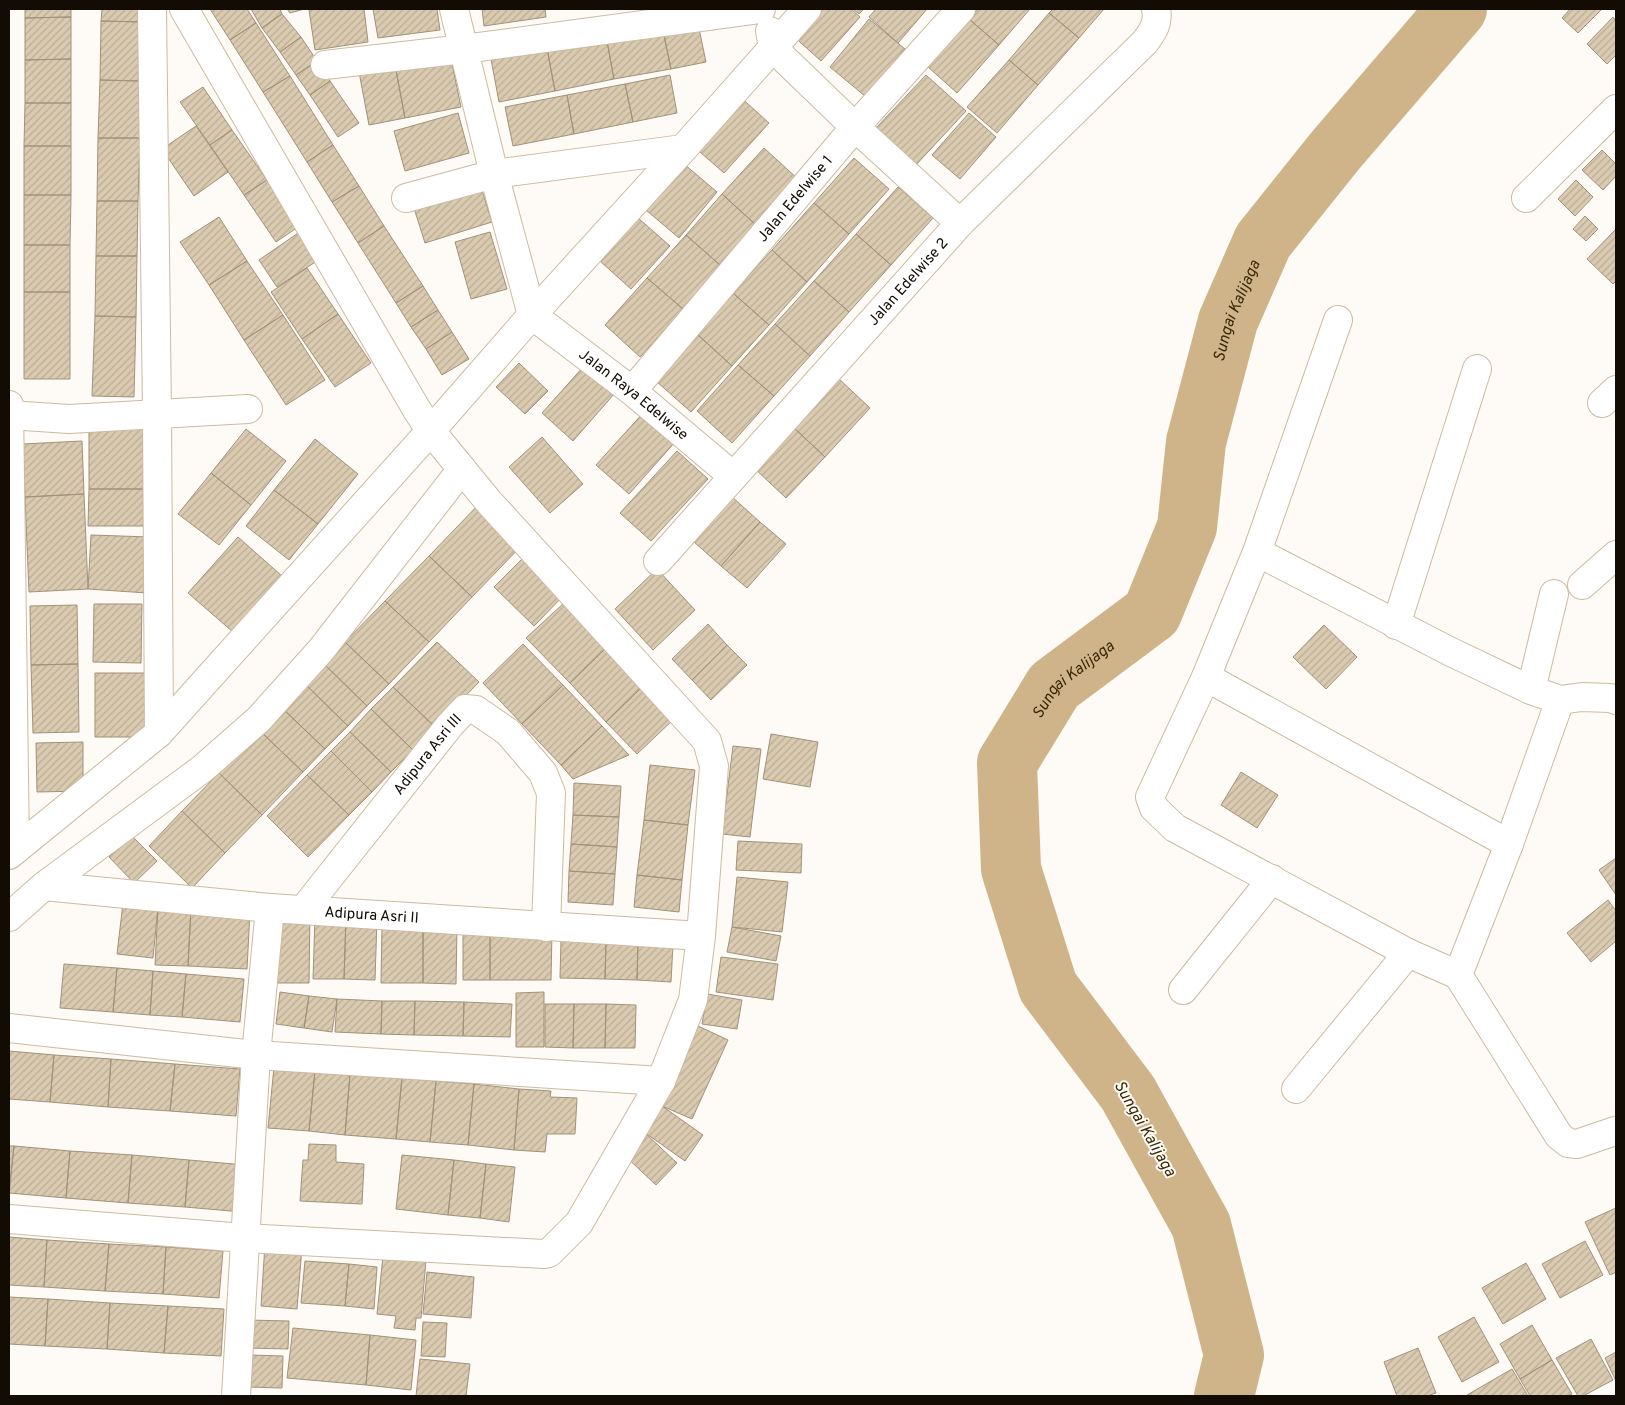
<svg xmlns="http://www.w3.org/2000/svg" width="1625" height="1405" font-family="Overpass,sans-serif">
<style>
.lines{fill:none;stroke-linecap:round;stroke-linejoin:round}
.river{stroke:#cfb48a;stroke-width:60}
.building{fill:url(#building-hatch);stroke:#a1927a}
.minor-casing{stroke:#ccbba2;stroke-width:30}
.minor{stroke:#fff;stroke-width:28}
.labels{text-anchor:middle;stroke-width:4;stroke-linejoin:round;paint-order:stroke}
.street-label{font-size:15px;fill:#120c05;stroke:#fefaf5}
.water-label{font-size:16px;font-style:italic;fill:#392603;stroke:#fefaf5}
</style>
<defs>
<pattern id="building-hatch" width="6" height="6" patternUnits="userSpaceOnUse" patternTransform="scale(1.25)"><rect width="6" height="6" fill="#dacab0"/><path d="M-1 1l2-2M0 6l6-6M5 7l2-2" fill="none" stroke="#baac96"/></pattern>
</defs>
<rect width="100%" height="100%" fill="#fefaf5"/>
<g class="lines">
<path class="river" id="s1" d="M1224 1396 1234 1355 1201 1225 1128 1093 1048 987 1011 869 1007 763 1054 686 1152 613 1187 527 1196 442 1228 321 1263 241 1335 151 1457 9"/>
</g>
<path class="building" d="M25 9H71V17L25 18Z
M102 9H143V22L101 21Z
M210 9H247L256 23 230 40Z
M251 9H280L282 14 262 28Z
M287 9H304L290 13Z
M316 9H364L368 42 315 50 309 10Z
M373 9H437L440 30 378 38Z
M482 9H545L546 17 484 26Z
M813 9H851L860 17 821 61 791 34Z
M853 9H864L859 14Z
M876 9H927L898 43 869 17Z
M978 9H1030L999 45 969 19Z
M1053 9H1104L1079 38 1049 13Z
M1570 9H1602L1578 33 1562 18Z
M1049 13 1079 38 1038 85 1009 60Z
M282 14 301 37 280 52 262 28Z
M71 17V59L25 60V18Z
M1613 17 1616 21V55L1607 64 1587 44Z
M697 19 706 62 671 69 662 26Z
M869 19 905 49 865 96 830 67Z
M969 19 999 45 957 93 928 67Z
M101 21 143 22 141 81 100 80Z
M256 23 290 76 263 92 230 40Z
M662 26 671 69 614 79 606 36Z
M606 36 614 79 555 91 547 48Z
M301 37 317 61 296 75 280 52Z
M547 48 555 91 499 102 491 59Z
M450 54 461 107 405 118 395 65Z
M71 59V103H25V60Z
M1009 60 1038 85 997 133 967 107Z
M317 61 330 81 310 95 296 75Z
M395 65 405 118 369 125 359 72Z
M670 75 677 113 633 122 625 84Z
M926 75 966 111 915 166 875 129Z
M290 76 333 145 307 162 263 92Z
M100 80 141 81 140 138H98Z
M330 81 359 123 338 137 310 95Z
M625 84 633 122 574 134 567 95Z
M203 87 232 130 210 145 180 102Z
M737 94 769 123 724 173 692 145Z
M567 95 574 134 513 146 505 107Z
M25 103H71V146H24Z
M458 113 469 153 405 171 394 131Z
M969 113 996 137 960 179 932 155Z
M196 126 228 172 194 196 162 149Z
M232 130 267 180 244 195 210 145Z
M98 138H140L138 201H97Z
M333 145 359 186 332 202 307 162Z
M24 146H71V195H24Z
M764 148 799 180 757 226 722 194Z
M1602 150 1616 164V176L1603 190 1582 170Z
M854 158 889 189 849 234 814 203Z
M684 164 717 192 679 238 646 210Z
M267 180 298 227 276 242 244 195Z
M1576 180 1593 197 1575 216 1558 199Z
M480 184 492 222 425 243 413 205Z
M359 186 384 226 358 243 332 202Z
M898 187 933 218 891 265 856 234Z
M722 194 757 226 721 266 686 235Z
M24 195H71L70 245H24Z
M97 201H138L137 256H96Z
M814 203 849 234 807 282 772 250Z
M1585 216 1598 229 1586 241 1573 229Z
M219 217 247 261 209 285 180 242Z
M638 218 670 246 631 289 600 261Z
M384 226 423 286 396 303 358 243Z
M304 229 323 257 277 287 259 260Z
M1616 229V281L1613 284 1587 259Z
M490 232 507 289 471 299 455 242Z
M856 234 891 265 849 312 814 281Z
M686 235 721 266 683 309 647 278Z
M24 245H70V292H24Z
M772 250 807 282 769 325 733 293Z
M96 256H137L136 317 95 316Z
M247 261 283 315 244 340 209 285Z
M307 268 338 314 302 339 271 292Z
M647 278 683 309 640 357 605 325Z
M814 281 849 312 810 356 775 324Z
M423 286 438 310 411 327 396 303Z
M24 292H70V379H24Z
M733 293 769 325 732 366 697 334Z
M438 310 452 332 426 349 411 327Z
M338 314 371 363 335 387 302 339Z
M283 315 325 380 286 405 244 340Z
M95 316 136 317 134 397 92 396Z
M775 324 810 356 774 396 738 365Z
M452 332 469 359 442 375 426 349Z
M697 334 732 366 691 412 656 381Z
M519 363 548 391 525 414 496 387Z
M738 365 774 396 732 443 697 411Z
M584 366 615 393 573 441 542 413Z
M837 377 870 408 825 457 792 426Z
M644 412 676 441 629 494 596 465Z
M89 423H152V489H89Z
M792 426 825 457 786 498 753 467Z
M246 429 286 461 251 505 211 473Z
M542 437 583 484 550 513 509 467Z
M315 439 358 474 318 524 274 490Z
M82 441 84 494 25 497 23 444Z
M677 451 708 479 651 541 620 513Z
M211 473 251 505 219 545 178 514Z
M89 489H152L151 526H88Z
M274 490 318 524 289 560 246 526Z
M84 494 88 589 29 592 25 497Z
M731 496 760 522 721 566 693 541Z
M482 501 525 542 472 597 429 556Z
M760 522 786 544 747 588 721 566Z
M91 535 150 537 147 593 88 589Z
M238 537 282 576 233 632 188 593Z
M526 555 565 594 534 626 494 587Z
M429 556 472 597 429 642 385 601Z
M657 569 695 610 653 650 615 609Z
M385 601 429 642 389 684 345 642Z
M565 602 607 647 570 683 526 638Z
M94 604H142L141 663 93 662Z
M77 605 78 664 31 665 30 606Z
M708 624 727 645 692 680 672 659Z
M1324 625 1357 657 1326 689 1293 657Z
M345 642 389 684 367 706 324 664Z
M437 642 479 682 435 727 393 687Z
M523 644 563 685 522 724 483 683Z
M727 645 747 665 711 700 692 680Z
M607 647 644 685 606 722 570 683Z
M78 664 79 732 33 733 31 665Z
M324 664 367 706 348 726 305 684Z
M95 673H149V737H95Z
M305 684 348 726 325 749 282 708Z
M563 685 602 726 561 765 522 724Z
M644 685 675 718 637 754 606 722Z
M393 687 435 727 413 750 371 709Z
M282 708 325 749 303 772 260 731Z
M371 709 413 750 391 772 350 732Z
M602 726 629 755 573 779 561 765Z
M260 731 303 772 262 815 219 773Z
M350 732 391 772 372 792 331 751Z
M771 734 818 742 810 787 763 779Z
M83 742V791L37 792 36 743Z
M733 746 761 749 750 837 722 834Z
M331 751 372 792 349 815 307 775Z
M650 765 695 770 688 825 644 820Z
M1241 772 1278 795 1257 828 1221 805Z
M219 773 262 815 225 853 182 811Z
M307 775 349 815 308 857 267 816Z
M574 783 621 786 619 817 573 815Z
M182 811 225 853 192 888 149 846Z
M573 815 619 817 617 847 571 844Z
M644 820 688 825 682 880 637 875Z
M131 835 157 861 134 883 109 857Z
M738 841 802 844 801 873 736 870Z
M571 844 617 847 615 874 569 871Z
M1616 858V895L1599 870Z
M569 871 615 874 613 905 568 902Z
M637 875 682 880 679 912 634 907Z
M737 877 788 882 782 932 732 927Z
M1608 900 1616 911V941L1591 962 1567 933Z
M123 903 158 907 153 958 117 954Z
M158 907 191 908 188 966 155 965Z
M191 908 250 911 247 969 188 966Z
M277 913H310L309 983H277Z
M315 917 346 918 344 979H313Z
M346 918 377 919 375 980 344 979Z
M382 925H423V983H381Z
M423 925H457L456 984 423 983Z
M732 927 781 936 776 961 727 952Z
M552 931 551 980H490V932Z
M463 932H490V980H463Z
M561 941 606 942 605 979 560 978Z
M606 942 638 943 637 980 605 979Z
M638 943 673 944 671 982 637 980Z
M721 957 778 964 773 1000 716 992Z
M64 964 117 968 113 1012 60 1008Z
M117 968 153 971 150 1015 113 1012Z
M153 971 186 974 182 1017 150 1015Z
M186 974 244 979 240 1022 182 1017Z
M280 992 309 996 304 1028 276 1024Z
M544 992V1047H516V993Z
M707 994 742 1000 737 1029 702 1024Z
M309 996 337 999 332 1032 304 1028Z
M337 999 382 1001 381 1034 335 1032Z
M382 1001H415L414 1035 381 1034Z
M415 1001 464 1002 463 1036 414 1035Z
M464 1002 512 1004 510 1037 463 1036Z
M545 1004H574L573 1048 545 1047Z
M574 1004H606L605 1048H573Z
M606 1004 636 1005 635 1048H605Z
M698 1026 728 1040 692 1119 662 1106Z
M9 1051 54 1055 50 1102 9 1099Z
M54 1055 111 1059 108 1107 50 1102Z
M111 1059 175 1064 170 1111 108 1107Z
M175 1064 240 1069 236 1116 170 1111Z
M274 1067 315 1071 309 1131 268 1128Z
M315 1071 350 1074 345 1135 309 1131Z
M350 1074 402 1078 396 1139 345 1135Z
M402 1078 436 1081 430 1142 396 1139Z
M436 1081 474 1084 468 1145 430 1142Z
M474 1084 519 1089 514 1150 468 1145Z
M519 1089 551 1091 550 1097 577 1098 575 1134H547L545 1152 514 1150Z
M662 1106 703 1135 685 1161 644 1132Z
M644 1132 677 1163 656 1185 623 1154Z
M309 1144 336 1145V1162L364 1164 362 1204 300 1201 303 1160H308Z
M9 1146H14L9 1193Z
M14 1146 70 1151 66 1198 9 1193Z
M70 1151 132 1155 128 1203 66 1198Z
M132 1155 189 1160 185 1207 128 1203Z
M402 1155 454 1160 448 1215 396 1209Z
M189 1160 245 1165 242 1212 185 1207Z
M454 1160 486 1164 480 1218 448 1215Z
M486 1164 515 1167 509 1222 480 1218Z
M1616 1208V1272L1610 1275 1585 1222Z
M9 1237 47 1240 44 1287 9 1285Z
M47 1240 109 1244 105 1291 44 1287Z
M1585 1241 1603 1275 1560 1298 1542 1264Z
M109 1244 166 1247 163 1294 105 1291Z
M265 1244 302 1247 297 1309 261 1306Z
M166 1247 223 1251 219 1298 163 1294Z
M383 1256 426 1260 421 1318H416L415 1330 394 1328 396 1316 377 1314Z
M305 1261 349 1264 345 1306 301 1303Z
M1526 1263 1546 1299 1503 1324 1482 1288Z
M349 1264 377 1267 374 1309 345 1306Z
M427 1272 474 1277 471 1318 423 1314Z
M9 1297 48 1299 45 1346 9 1344Z
M48 1299 110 1303 107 1349 45 1346Z
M110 1303 168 1306 164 1353 107 1349Z
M168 1306 224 1309 221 1356 164 1353Z
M1474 1317 1499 1362 1462 1382 1438 1337Z
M247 1320 289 1321 288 1349 247 1348Z
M423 1322 447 1323 445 1357 421 1356Z
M1532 1325 1552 1360 1520 1379 1500 1344Z
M293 1328 370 1335 366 1385 287 1378Z
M370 1335 416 1340 411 1390 366 1385Z
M1591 1339 1613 1380 1583 1396H1578L1556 1358Z
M1418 1348 1436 1393 1427 1396H1397L1384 1362Z
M1616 1352V1381L1605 1358Z
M250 1355 283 1356 282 1388 248 1387Z
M420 1359 470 1364 466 1396H416Z
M1552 1360 1572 1394 1568 1396H1530L1520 1379Z
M1512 1369 1528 1396H1468L1467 1395Z"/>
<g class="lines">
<defs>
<g id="minor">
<path d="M152 9 157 414 159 733"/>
<path d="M454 9 494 174 532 315"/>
<path d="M770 31 773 48 855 127 960 223"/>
<path d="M325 65 464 49 761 9"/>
<path d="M406 198 494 174 683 149"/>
<path d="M1526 198 1616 109"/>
<path id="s2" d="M532 315 632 391 733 476"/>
<path d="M1338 320 1257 552 1206 677 1150 797 1154 808 1175 828 1408 953 1458 975"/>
<path id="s3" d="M632 391 855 127 961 9"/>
<path d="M1602 403 1616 390"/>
<path d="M9 405 15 850"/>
<path d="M9 415 69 419 248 409"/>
<path d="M1257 552 1451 652 1531 690 1560 700 1582 697 1610 698 1616 700"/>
<path id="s4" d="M658 561 960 223 1145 42C1153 31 1159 23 1156 9"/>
<path d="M1582 585 1616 555"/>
<path d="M1396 625 1477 369"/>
<path d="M1206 677 1509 844"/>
<path d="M1531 690 1554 594"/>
<path d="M1560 700 1509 844 1458 975 1559 1136 1568 1143 1577 1144 1615 1131"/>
<path d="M9 855 159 733 442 418 532 315 683 149 807 9"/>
<path id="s5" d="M44 886 270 908 701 936"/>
<path id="s6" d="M304 909 450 725 465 709 476 710 508 732 543 773 551 793 546 927"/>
<path d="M9 917 44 886 202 769 259 719 321 650 462 469"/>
<path d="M1183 990 1272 879"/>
<path d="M9 1028 256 1055 661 1081"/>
<path d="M1296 1089 1408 953"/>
<path d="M9 1219 244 1238 544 1254 549 1253 579 1223 661 1081 693 1000 701 936 714 766 707 741 489 502 430 430 417 410 184 9"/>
<path d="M236 1396 256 1055 270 908"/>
</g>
</defs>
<use href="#minor" class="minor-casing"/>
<use href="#minor" class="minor"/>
</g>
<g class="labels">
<g class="street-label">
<text dy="5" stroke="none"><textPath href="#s3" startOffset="252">Jalan Edelwise 1</textPath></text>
<text dy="5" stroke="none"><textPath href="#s4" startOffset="375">Jalan Edelwise 2</textPath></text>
<text dy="5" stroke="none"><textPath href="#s2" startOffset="129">Jalan Raya Edelwise</textPath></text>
<text dy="5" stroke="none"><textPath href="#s6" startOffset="198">Adipura Asri III</textPath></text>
<text dy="5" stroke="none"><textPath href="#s5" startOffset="329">Adipura Asri II</textPath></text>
</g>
<g class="water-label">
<text dy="6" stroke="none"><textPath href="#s1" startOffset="1218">Sungai Kalijaga</textPath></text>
<text dy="6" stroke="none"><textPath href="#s1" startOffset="798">Sungai Kalijaga</textPath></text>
<text transform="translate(1146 1128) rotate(60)" y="6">Sungai Kalijaga</text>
</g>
</g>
<rect width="1625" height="1405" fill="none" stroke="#120c05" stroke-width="20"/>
</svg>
